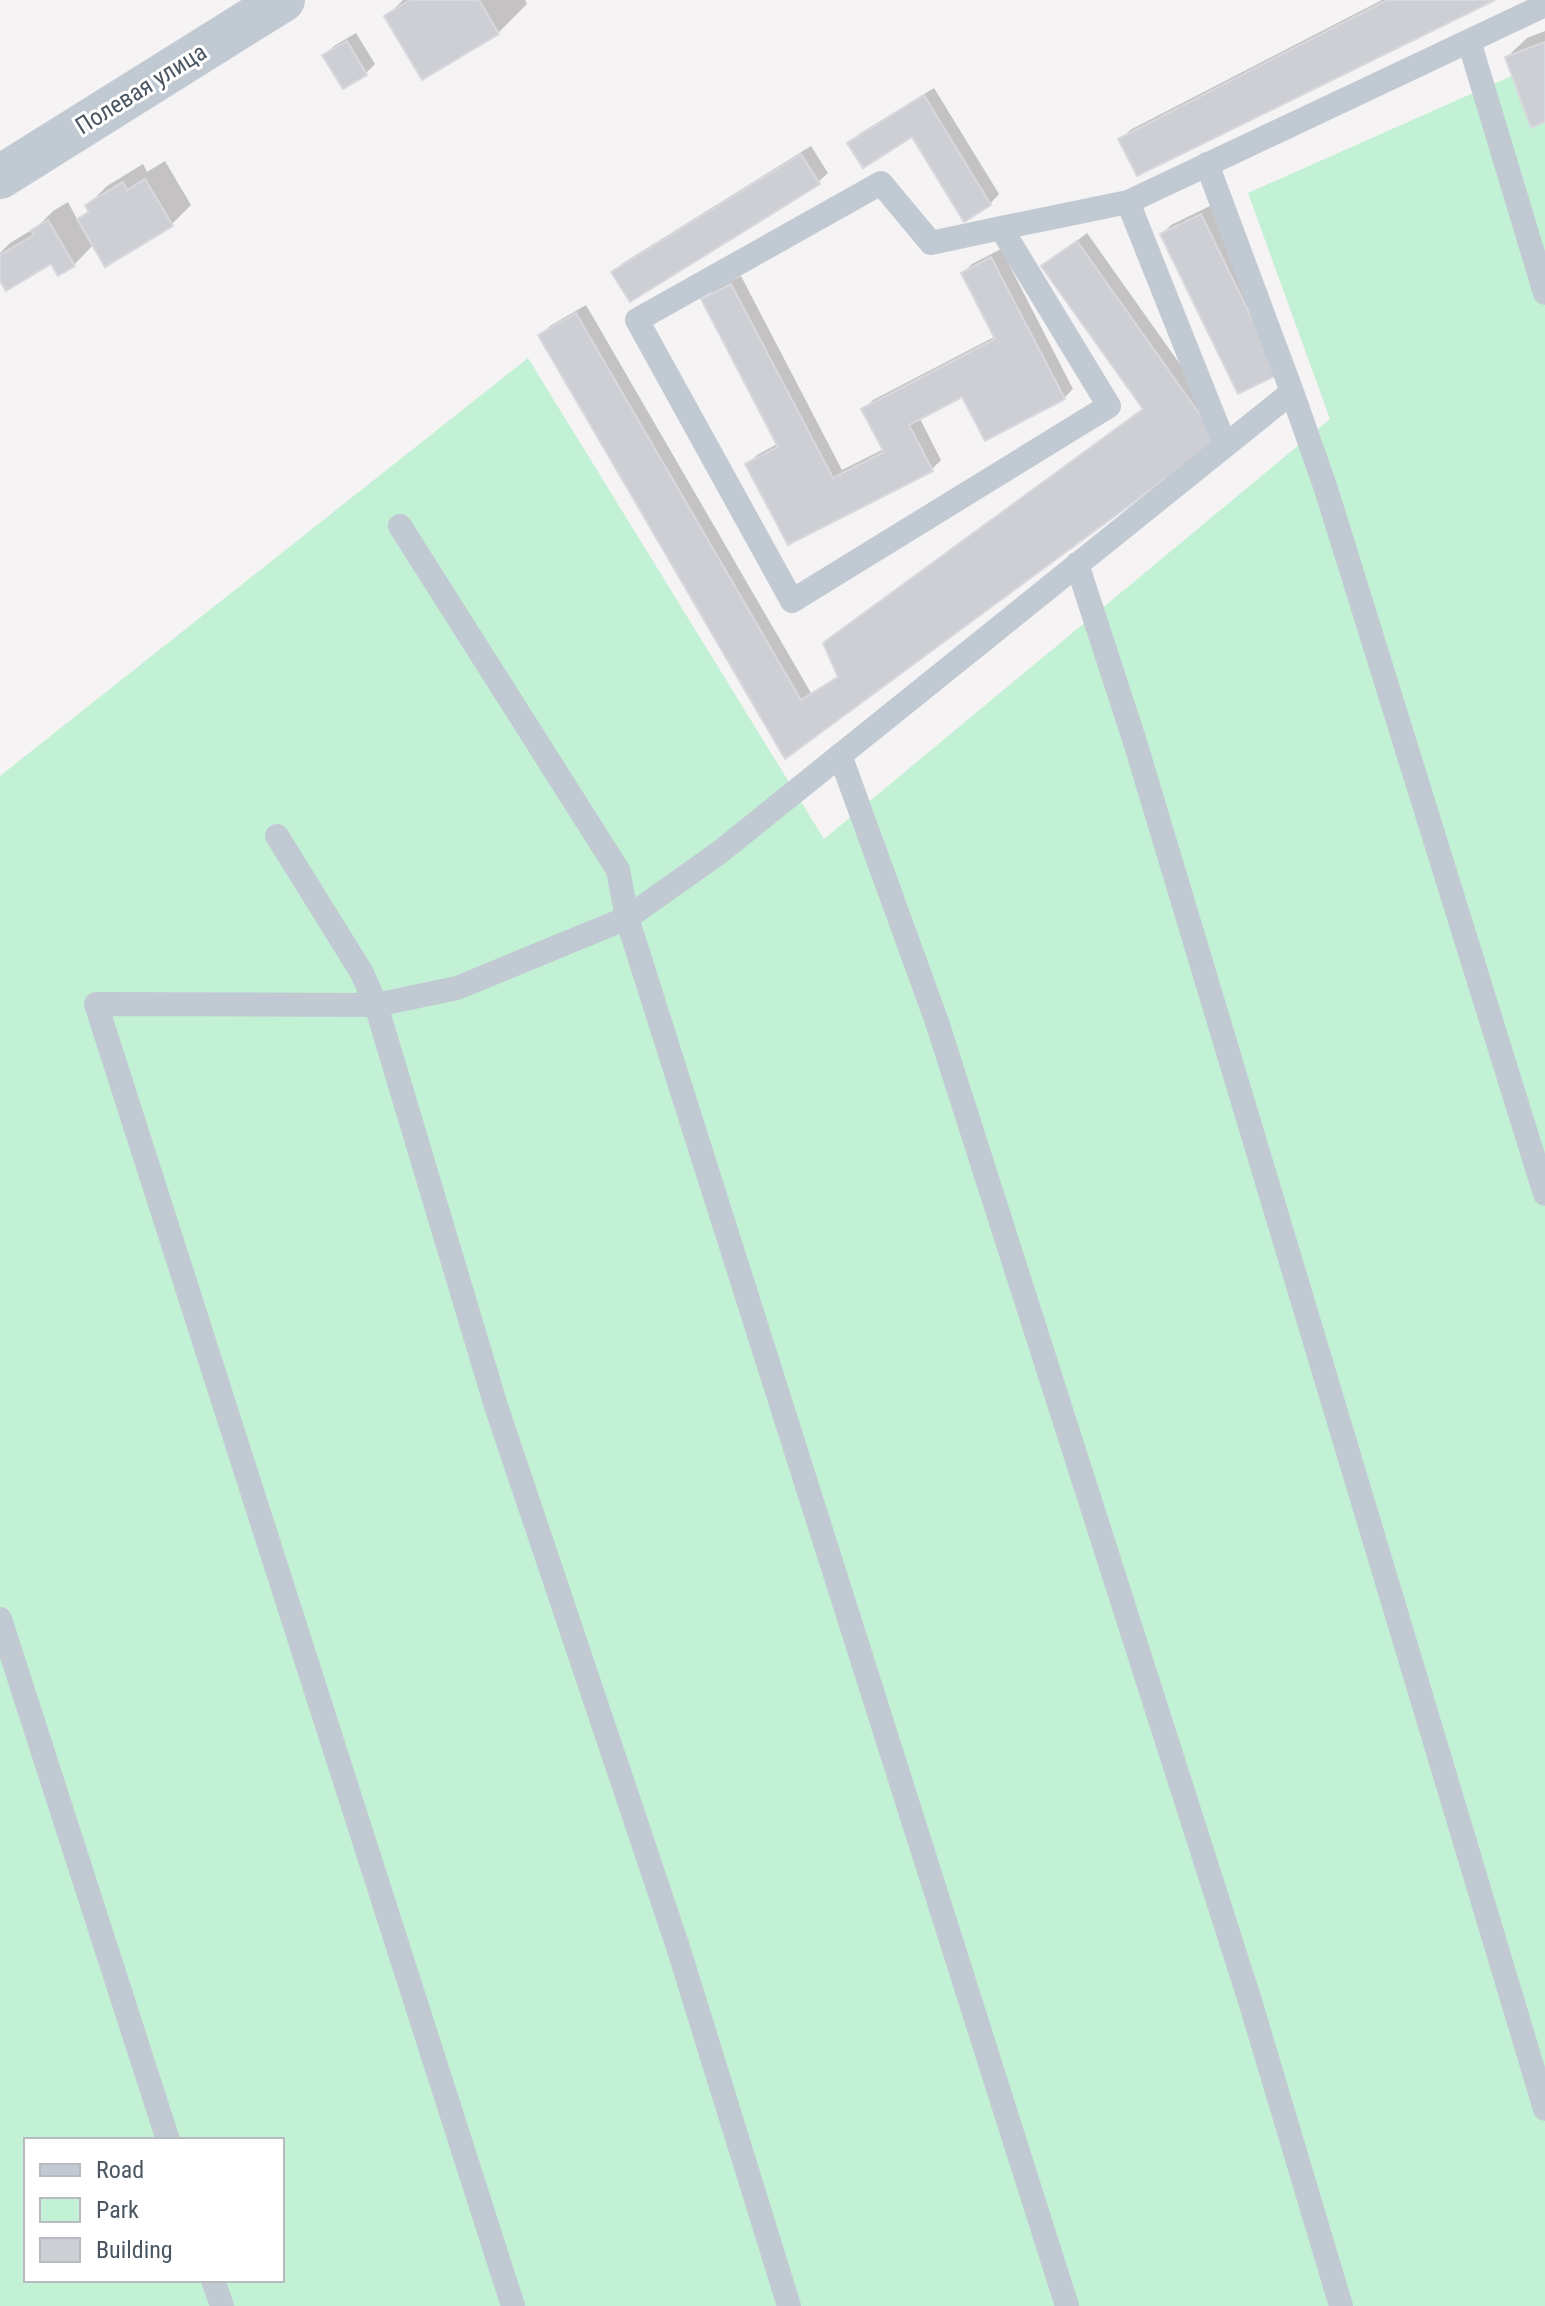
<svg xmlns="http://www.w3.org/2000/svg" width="1545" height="2306" font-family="'Roboto Condensed',sans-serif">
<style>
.green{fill:#c3f1d5;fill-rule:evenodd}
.shadow{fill:#0003}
.building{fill:#cdcfd5;stroke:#d7d9de;stroke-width:2}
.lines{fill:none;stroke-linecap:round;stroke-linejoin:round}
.lane{stroke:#c1cad2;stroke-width:24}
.street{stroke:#c1cad2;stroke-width:44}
.labels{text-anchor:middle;stroke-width:6;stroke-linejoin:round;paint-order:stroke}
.street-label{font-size:24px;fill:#4a5661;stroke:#fff}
</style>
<rect width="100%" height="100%" fill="#f5f3f3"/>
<path class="green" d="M1545 61V2306H0V776L528 358 824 839 1330 419 1248 193ZM26 2140H282V2280H26Z"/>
<path class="shadow" d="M403 0H525L527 4 498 33 387 16Z
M1382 0H1490L1121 140 1130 130Z
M1545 31V120L1507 57 1527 38Z
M356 33 375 64 366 73 325 55 334 46Z
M934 88 999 194 990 204 912 134 850 143 859 134Z
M811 146 828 173 818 182 614 272 623 263Z
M165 161 191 205 172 224 94 244 74 265 52 262 0 277V253L10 243 38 226 53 211 68 202 78 221 90 209 88 205 107 186 143 164 147 172Z
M1210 206 1287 363 1162 234 1171 225Z
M1087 233 1226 429 785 756 541 336 550 326 586 305 811 693 840 675 825 643 834 634 1144 408 1044 266Z
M1001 249 1073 389 1064 398 963 394 919 417 941 460 932 469 789 543 748 464 757 455 779 443 704 300 713 290 741 276 842 470 884 449 864 409 873 400 996 336 963 273 972 264Z"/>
<path class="building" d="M410 0H479L499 34 422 80 384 16Z
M1387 0H1495L1137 176 1118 139Z
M347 41 367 75 343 89 322 55Z
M1545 42V122L1531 128 1505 57Z
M924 95 991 205 964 222 912 137 863 168 847 143Z
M801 154 820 184 630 302 611 272Z
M145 179 173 226 105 267 77 219 89 212 85 205 123 182 127 190Z
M1201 214 1279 374 1238 394 1160 234Z
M48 220 75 266 58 276 51 264 6 291 0 281V255L34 235 31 230Z
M1077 241 1218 440 785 759 538 335 576 313 801 700 838 677 823 643 1143 409 1041 266Z
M991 257 1065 399 985 441 962 397 909 425 933 471 788 545 745 464 778 447 701 299 731 284 833 478 884 452 861 409 995 339 961 273Z"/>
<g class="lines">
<path class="lane" d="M1469 41 1545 293
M1001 228 931 243 881 183 637 320 792 601 1109 406 1001 228 1128 202
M1292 392 1326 489 1545 1194
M1225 445 1128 202 1545 5
M400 526 618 870 627 918 1067 2306
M1077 564 1135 742 1545 2109
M840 755 937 1022 1250 2001 1341 2306
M277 836 362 973 376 1005 496 1406 678 1947 789 2306
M0 1619 168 2140
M213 2280 222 2306
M513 2306 96 1004 376 1005 457 988 627 918 720 852 1292 392 1207 164"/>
<path class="street" d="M0 177 283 0"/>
</g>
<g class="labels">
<g class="street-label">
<text transform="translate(141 89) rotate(-32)" y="8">Полевая улица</text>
</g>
</g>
<rect x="24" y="2138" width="260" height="144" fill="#ffffff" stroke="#b7bbc0" stroke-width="2"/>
<rect x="40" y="2164" width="40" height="12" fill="#c1cad2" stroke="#b7bbc0" stroke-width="2"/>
<text x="96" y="2178" font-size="24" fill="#4a5661">Road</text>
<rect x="40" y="2198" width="40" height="24" fill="#c3f1d5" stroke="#b7bbc0" stroke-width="2"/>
<text x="96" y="2218" font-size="24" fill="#4a5661">Park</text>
<rect x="40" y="2238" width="40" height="24" fill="#cdcfd5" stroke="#b7bbc0" stroke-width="2"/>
<text x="96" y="2258" font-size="24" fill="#4a5661">Building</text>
</svg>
